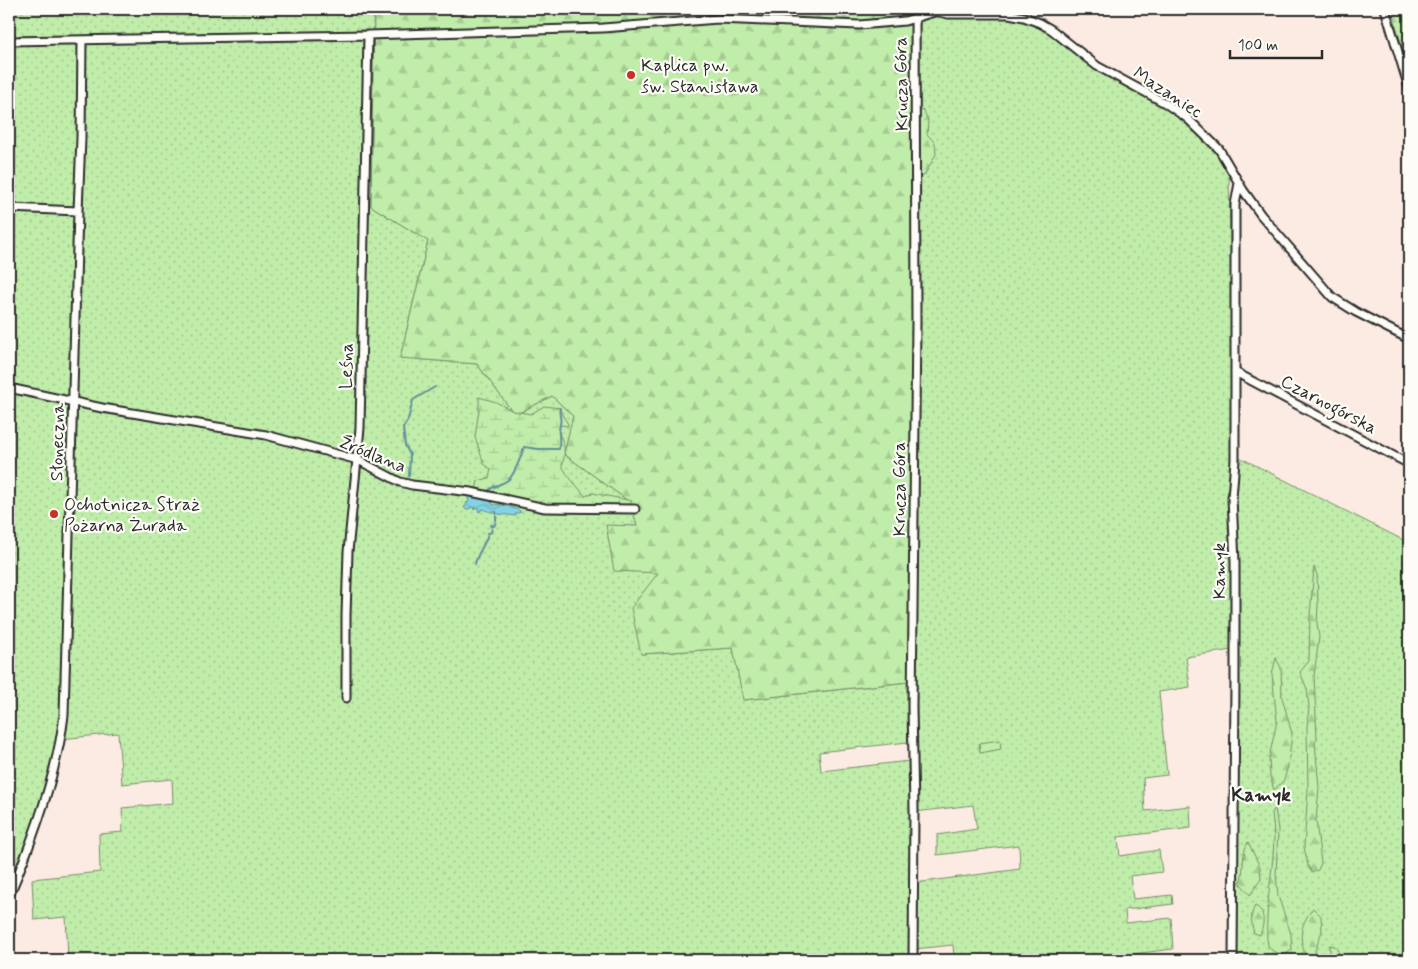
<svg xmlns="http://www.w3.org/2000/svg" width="1418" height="969" font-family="Mynerve,sans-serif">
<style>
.grass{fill:url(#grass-dots);stroke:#768c6a}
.forest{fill:url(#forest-firs);stroke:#768c6a}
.wetland{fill:url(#wetland-marsh);stroke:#768c6a}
.pitch{fill:#c0edaa;stroke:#768c6a}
.water{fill:url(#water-waves);stroke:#608f99}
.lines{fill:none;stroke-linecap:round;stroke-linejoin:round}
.stream{stroke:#608f99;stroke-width:2}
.minor-casing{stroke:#2b2b2b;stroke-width:11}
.minor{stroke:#fdfcf7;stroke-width:7}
.poi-dot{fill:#c8321e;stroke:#fdfcf7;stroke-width:2}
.labels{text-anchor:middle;stroke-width:4.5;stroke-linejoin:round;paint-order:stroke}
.poi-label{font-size:18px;fill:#2b2b2b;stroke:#fdfcf7;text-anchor:start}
.street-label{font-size:18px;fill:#2b2b2b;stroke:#fdfcf7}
.neighbourhood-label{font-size:19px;font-weight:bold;fill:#2b2b2b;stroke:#fdfcf7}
</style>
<defs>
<pattern id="grass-dots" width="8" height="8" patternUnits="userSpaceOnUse" patternTransform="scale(1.25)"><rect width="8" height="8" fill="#c0edaa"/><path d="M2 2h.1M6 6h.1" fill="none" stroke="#a5cb92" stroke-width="1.8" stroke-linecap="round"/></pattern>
<pattern id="forest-firs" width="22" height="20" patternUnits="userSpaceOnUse" patternTransform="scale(1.25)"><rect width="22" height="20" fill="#c0edaa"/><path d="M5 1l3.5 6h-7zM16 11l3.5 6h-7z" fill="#a5cb92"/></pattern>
<pattern id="wetland-marsh" width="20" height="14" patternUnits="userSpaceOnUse" patternTransform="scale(1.25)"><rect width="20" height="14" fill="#c0edaa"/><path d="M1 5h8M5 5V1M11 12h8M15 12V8" fill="none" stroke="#a5cb92"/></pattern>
<pattern id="water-waves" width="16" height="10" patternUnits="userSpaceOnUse" patternTransform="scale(1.25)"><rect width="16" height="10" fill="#84d2e2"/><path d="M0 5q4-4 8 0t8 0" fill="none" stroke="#72b4c2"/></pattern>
</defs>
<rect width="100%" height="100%" fill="#fcebe2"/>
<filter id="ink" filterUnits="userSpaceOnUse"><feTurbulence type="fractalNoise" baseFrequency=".02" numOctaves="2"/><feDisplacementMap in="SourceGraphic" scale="10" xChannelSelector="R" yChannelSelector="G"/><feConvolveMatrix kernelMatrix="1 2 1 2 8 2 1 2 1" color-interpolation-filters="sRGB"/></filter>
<g filter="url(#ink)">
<path class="grass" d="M9 9H374L371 206 428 241 400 358 477 364 515 415 552 396 573 416 564 454 631 503 637 526H606L658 573 642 654 733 648 744 700 908 682V742L819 752 821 771 909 761 911 810 910 960H44L68 957 66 917 34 920 32 879 100 872 99 834 123 832 122 808 173 803 172 779 122 784 118 733 61 739 42 815 9 909Z
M943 16C969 17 998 13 1023 19 1054 27 1074 57 1101 73 1150 102 1199 116 1229 170L1233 407 1231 471 1232 650 1186 657 1190 687 1159 692 1167 775 1143 778 1145 811 1190 806 1191 828 1118 837 1120 856 1159 850 1162 872 1130 876 1133 899 1172 895 1173 904 1125 910 1126 923 1171 918 1173 949 1133 954 1134 960H954L953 945 914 949 915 883 1020 869 1019 845 937 855V835L977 829 973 805 915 812 920 20Z
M1237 458H1241L1409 543V960H1235L1234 499Z"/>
<path class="forest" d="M374 9H912L916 34 908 682 743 700 733 648 641 654 631 608 658 573 614 571 606 525 637 526 631 503 564 454 573 416 552 396 515 415 477 364 400 358 428 241 371 206Z
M1391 9H1409V69Z
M923 110 928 120 927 134 935 143 936 154 924 176H919L920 111Z
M1314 567 1317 575 1318 605 1317 623 1319 637 1314 676 1317 738 1315 742 1319 788 1316 820 1321 863 1318 870 1312 873 1308 866 1304 847 1308 790 1307 727 1309 707 1307 689 1300 672 1309 661 1310 616Z
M1276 658 1281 668 1282 697 1292 734 1288 766 1284 780 1274 790 1270 776 1269 758 1277 721 1272 674Z
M1275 808 1278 830 1276 874 1278 896 1291 934 1292 950 1284 955C1279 953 1270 952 1268 945 1266 937 1267 926 1267 918 1268 883 1278 848 1272 813Z
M1248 842 1260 867 1261 879 1250 895 1240 883C1245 870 1241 854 1248 842Z
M1255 906C1266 911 1264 925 1260 935L1254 933C1251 923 1250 916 1255 906Z
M1313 908 1321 916 1322 931 1315 951 1318 960H1307C1299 938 1298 928 1313 908Z
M1329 945 1335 946 1343 960H1332Z"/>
<path class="wetland" d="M479 397 496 402 513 411 531 414 544 406 560 408 561 413 568 424V426L560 425 558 433C565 441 566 455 562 465 567 477 577 485 585 496L593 493 632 501 629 507 546 506 476 490 478 481 489 478 491 469 484 464 475 437 479 410Z"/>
<path class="pitch" d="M1000 740 1001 749 980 753 979 743Z"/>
<path class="water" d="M471 496 489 499 493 505C499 503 518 508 521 512L515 514 516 516 498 514 496 512H491L482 509 480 512 478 511 479 508 476 507 474 510 473 507 466 510 464 507 467 505 466 503 469 502 468 498Z"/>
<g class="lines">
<path class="stream" d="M409 476 410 455 405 445 403 428 408 420 413 400 435 387
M487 492C493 485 501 485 508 480 514 476 522 454 524 447L538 449H559C560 440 558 433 560 424 562 418 558 414 560 408
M475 564C477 553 486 544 488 533H490L492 530 491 525 494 526 496 522V512"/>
<defs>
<path id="minor" d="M1385 9 1409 88
M930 10 948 14H1009L1024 17 1040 23 1052 30 1097 66 1165 103 1187 118 1219 149 1243 190 1261 215 1332 297 1356 312 1409 339
M9 41 368 35 603 28 718 19 859 25 905 21 934 12
M9 208 78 211
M1235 372 1409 464
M9 388 102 408 266 435 358 460 400 482 412 485 471 492 545 508 635 509
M346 698V615L348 552 360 428 368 35
M9 896C33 840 57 775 64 715L78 211 81 138 82 40
M913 960 914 810 912 707 916 322 915 9
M1233 960 1235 680V562L1232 498 1235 460V205L1239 183"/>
</defs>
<use href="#minor" class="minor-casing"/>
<use href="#minor" class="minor"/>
</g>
</g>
<g class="poi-dot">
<circle cx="631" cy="75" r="5"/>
<circle cx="54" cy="514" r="5"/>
</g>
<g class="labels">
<g class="poi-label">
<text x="641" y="71">Kaplica pw.<tspan x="641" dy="21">św. Stanisława</tspan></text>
<text x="64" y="510">Ochotnicza Straż<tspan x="64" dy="21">Pożarna Żurada</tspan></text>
</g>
<g class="street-label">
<text transform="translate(901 84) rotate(-91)" y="6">Krucza Góra</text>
<text transform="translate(1168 92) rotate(33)" y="6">Mazaniec</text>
<text transform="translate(346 366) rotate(-89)" y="6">Leśna</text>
<text transform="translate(1329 404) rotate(28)" y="6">Czarnogórska</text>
<text transform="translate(57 442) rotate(-89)" y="6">Słoneczna</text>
<text transform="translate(373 454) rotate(22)" y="6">Źródlana</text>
<text transform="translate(899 489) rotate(-90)" y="6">Krucza Góra</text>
<text transform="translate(1219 571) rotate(-90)" y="6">Kamyk</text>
</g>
<g class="neighbourhood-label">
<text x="1261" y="801">Kamyk</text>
</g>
</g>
<rect width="1418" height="969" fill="none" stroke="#fdfcf7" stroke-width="30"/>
<rect x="15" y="15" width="1388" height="939" fill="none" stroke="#2b2b2b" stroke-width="2" filter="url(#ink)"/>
<path d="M1230 50v8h92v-8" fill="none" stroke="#2b2b2b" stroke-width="2.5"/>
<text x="1238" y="50" font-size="15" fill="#2b2b2b" stroke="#fdfcf7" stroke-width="4" paint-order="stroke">100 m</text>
</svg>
